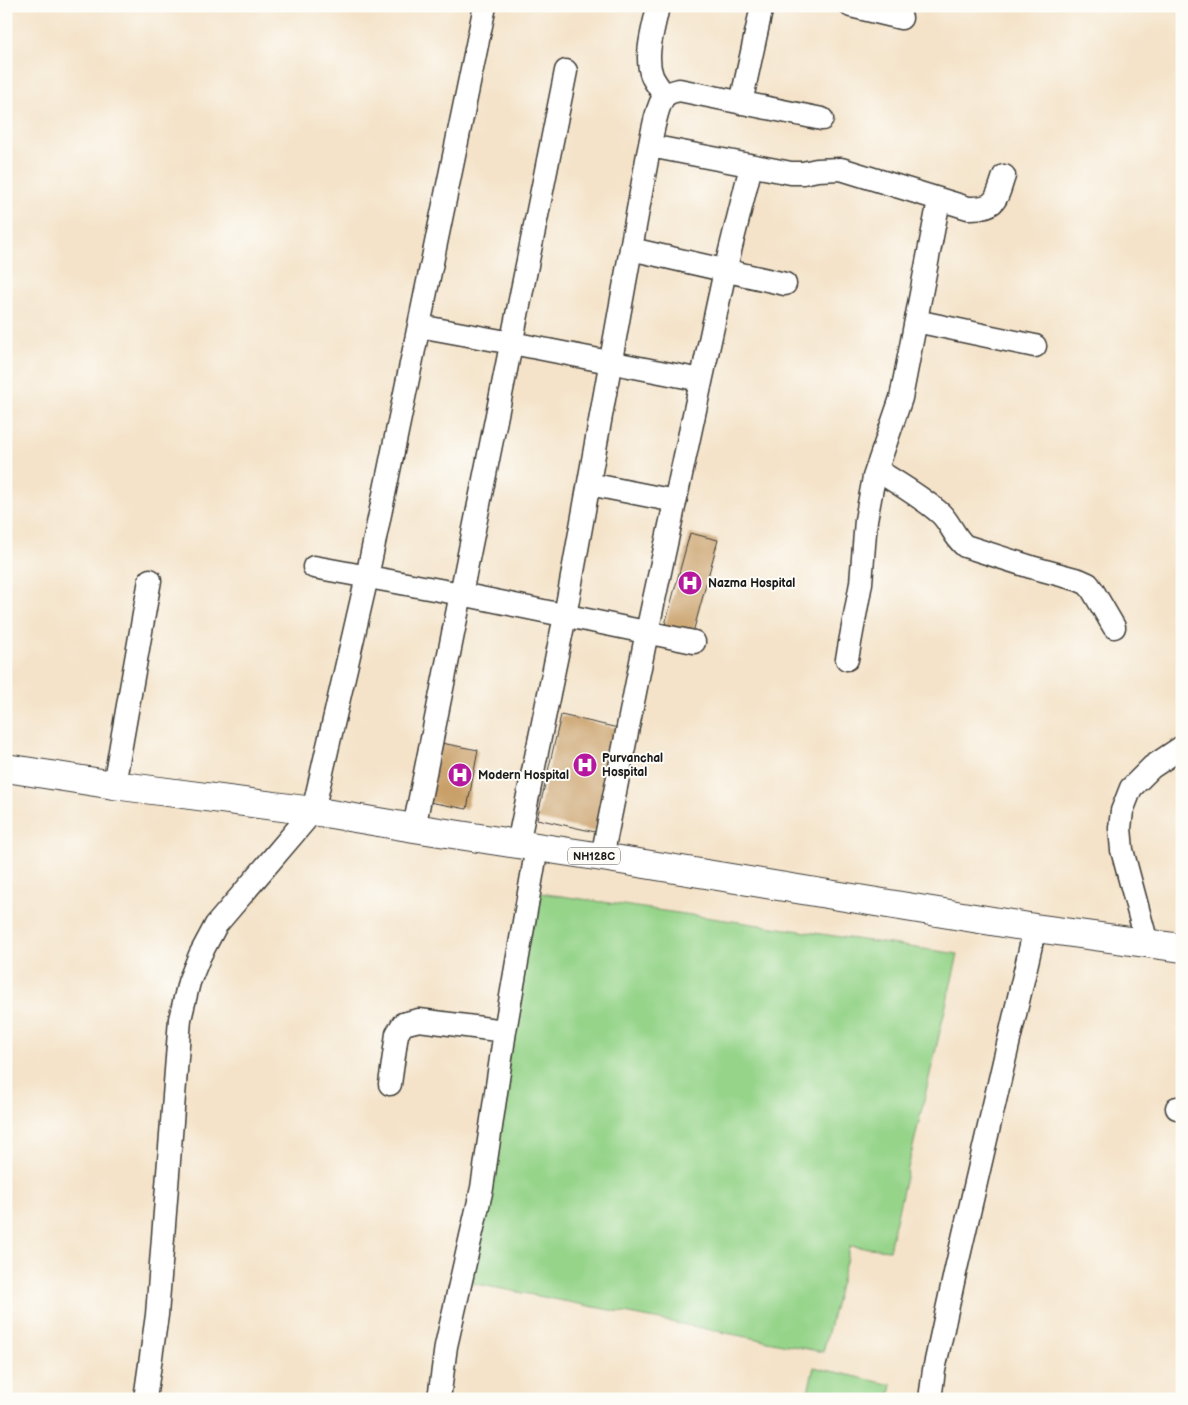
<svg xmlns="http://www.w3.org/2000/svg" width="1188" height="1405" font-family="'Balsamiq Sans',sans-serif">
<style>
.green{fill:#96d48a;stroke:#597853}
.building{fill:#c89e66}
.lines{fill:none;stroke-linecap:round;stroke-linejoin:round}
.street-casing{stroke:#3c3a36;stroke-width:25}
.highway-casing{stroke:#3c3a36;stroke-width:30}
.street{stroke:#fff;stroke-width:22}
.highway{stroke:#fff;stroke-width:28}
.labels{text-anchor:middle;stroke-width:4;stroke-linejoin:round;paint-order:stroke}
.shield{fill:#fdfcf7;stroke:#605f5e;stroke-width:1}
.shield-label{font-size:11px;font-weight:bold;fill:#1c1c1c}
.poi-label{font-size:12px;font-weight:bold;fill:#1c1c1c;stroke:#fdfcf7;text-anchor:start}
</style>
<rect width="100%" height="100%" fill="#fdfcf7"/>
<filter id="ink" filterUnits="userSpaceOnUse"><feTurbulence type="fractalNoise" baseFrequency=".02" numOctaves="2"/><feDisplacementMap in="SourceGraphic" scale="10" xChannelSelector="R" yChannelSelector="G"/><feConvolveMatrix kernelMatrix="1 2 1 2 8 2 1 2 1" color-interpolation-filters="sRGB"/></filter>
<filter id="wash" filterUnits="userSpaceOnUse"><feTurbulence type="fractalNoise" baseFrequency=".0096" numOctaves="4" result="noise"/><feDisplacementMap in="SourceGraphic" scale="20" xChannelSelector="R" yChannelSelector="G"/><feGaussianBlur stdDeviation="1.12" result="paint"/><feColorMatrix in="noise" values="0 0 0 0 0 0 0 0 0 0 0 0 0 0 0 0 0 1.4 0 .05"/><feComposite in="paint" operator="in"/></filter>
<g filter="url(#wash)">
<rect width="100%" height="100%" fill="#f4e3c9"/>
<path class="green" d="M527 891 958 954 889 1250 850 1246 823 1352 472 1283Z
M814 1367 892 1385 889 1399H806Z"/>
<g id="blocks">
<path class="building" d="M690 533 718 540 691 640 663 632Z
M561 715 618 728 595 832 537 819Z
M441 743 478 750 467 809 429 802Z"/>
</g>
</g>
<g filter="url(#ink)">
<use href="#blocks" fill-opacity="0" stroke="#3c3a36" stroke-width="1"/>
<g class="lines">
<defs>
<path id="street" d="M658 6C654 28 644 55 652 76 655 83 661 90 665 96
M851 6 901 18
M741 103 762 6
M650 146 791 173H803L817 170 841 169 968 208C997 209 996 199 1004 176
M631 249 785 284
M916 321 1035 346
M419 326 512 343 701 380
M877 470C899 484 922 497 941 514 951 524 954 537 965 546L1031 567 1079 580 1088 584 1093 591 1114 627
M589 484 675 501
M314 567 461 594 694 642
M847 659 861 583 866 520 874 477 901 398 939 200
M114 785 150 580
M414 828 566 71
M518 844 565 616 648 154C651 141 656 107 664 97 668 92 673 92 679 90L822 119
M602 857 647 632 725 271 751 166
M1147 943 1122 850 1120 828 1122 811 1131 788 1152 767 1182 747
M390 1084 397 1034 403 1024 419 1020 505 1031
M1177 1108 1182 1109
M145 1399 157 1315 180 1019 189 982 200 955 216 925 313 811 367 577 485 6
M439 1399 446 1346 482 1188 505 1031 537 847
M930 1399 934 1370 955 1273 1035 928"/>
<path id="highway" d="M6 768 114 785 313 811 414 828 602 857 1035 928 1182 948"/>
</defs>
<use href="#street" class="street-casing"/>
<use href="#highway" class="highway-casing"/>
<use href="#street" class="street"/>
<use href="#highway" class="highway"/>
</g>
</g>
<defs>
<symbol id="hospital-disc" viewBox="-11 -11 22 22"><circle r="9.5" fill="#b5179e" stroke="#fdfcf7"/><path d="M-5-5h3v3.5h4V-5h3V5h-3V1.5h-4V5h-3Z" fill="#fff"/></symbol>
</defs>
<g fill-rule="evenodd">
<use href="#hospital-disc" x="676" y="569" width="28" height="28"/>
<use href="#hospital-disc" x="571" y="751" width="28" height="28"/>
<use href="#hospital-disc" x="446" y="761" width="28" height="28"/>
</g>
<g class="labels">
<rect class="shield" x="568" y="847.5" width="52" height="17" rx="4"/>
<g class="shield-label">
<text x="594" y="860">NH128C</text>
</g>
<g class="poi-label">
<text x="708" y="587">Nazma Hospital</text>
<text x="602" y="762">Purvanchal<tspan x="602" dy="14">Hospital</tspan></text>
<text x="478" y="779">Modern Hospital</text>
</g>
</g>
<rect width="1188" height="1405" fill="none" stroke="#fdfcf7" stroke-width="25"/>
</svg>
